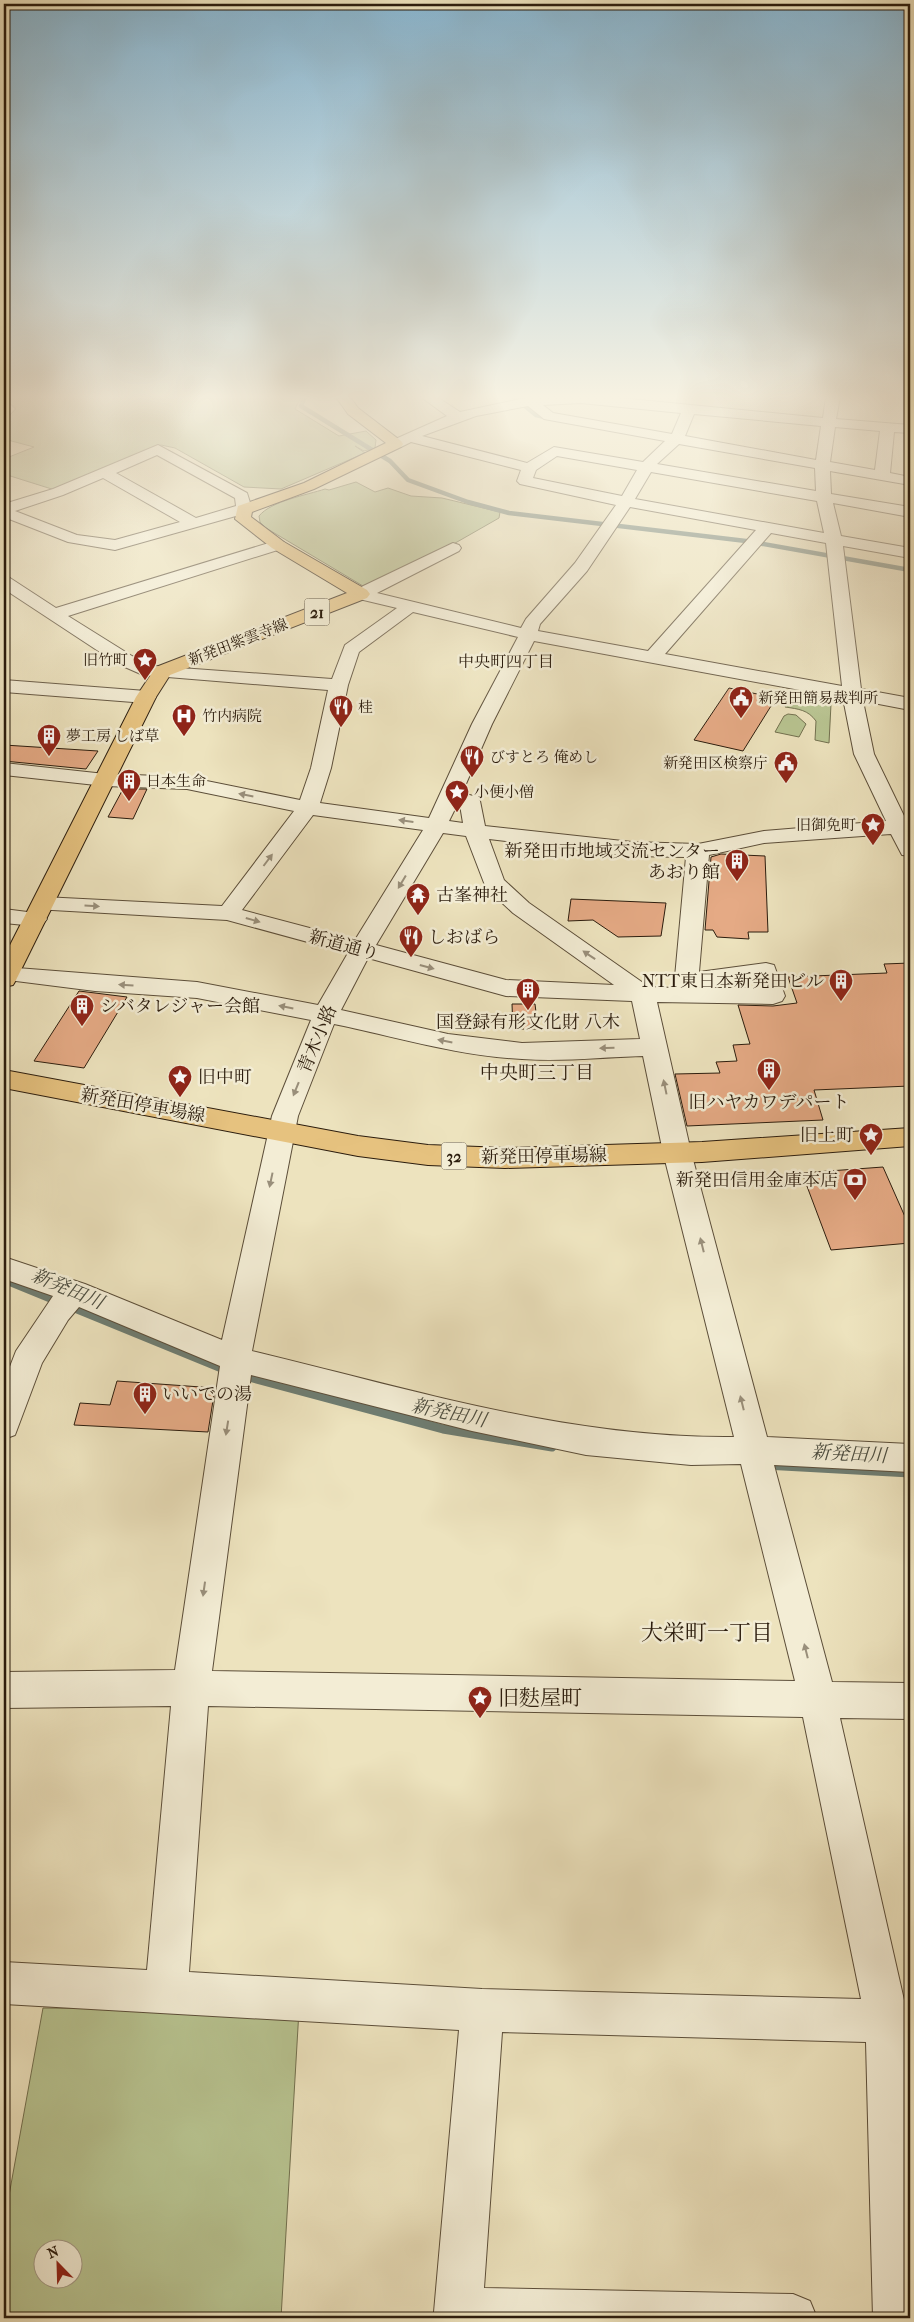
<svg xmlns="http://www.w3.org/2000/svg" width="914" height="2322" font-family="'IM FELL French Canon','Noto Serif JP',serif">
<style>
.green{fill:#b8c491;stroke:#72704f;fill-rule:evenodd}
.lines{fill:none;stroke-linecap:round;stroke-linejoin:round}
.stream-far1{stroke:#6e7d72;stroke-width:4.5}
.stream{stroke:#6e7d72;stroke-width:9}
.building{fill:#e5aa85;stroke:#2b1c0d}
.minor-casing{stroke:#5c4e39;stroke-width:2}
.major-casing{stroke:#2b1c0d;stroke-width:2}
.minor{fill:#f3edd5;fill-rule:evenodd}
.major{fill:#e6c27f;fill-rule:evenodd}
.oneway{fill:#998f7b}
.labels{text-anchor:middle;stroke-width:5;stroke-linejoin:round;paint-order:stroke}
.far-street-label{font-size:15px;fill:#2b1c0d;stroke:#f3edd5}
.far-poi-label{font-size:15px;fill:#2b1c0d;stroke:#f3edd5;text-anchor:start}
.shield{fill:#f3edd5;stroke:#675b49;stroke-width:1}
.shield-label{font-size:16px;font-weight:bold;fill:#2b1c0d}
.far-neighbourhood-label{font-size:16px;fill:#2b1c0d;stroke:#f3edd5}
.poi-label{font-size:18px;fill:#2b1c0d;stroke:#f3edd5;text-anchor:start}
.street-label{font-size:18px;fill:#2b1c0d;stroke:#f3edd5}
.neighbourhood-label{font-size:19px;fill:#2b1c0d;stroke:#f3edd5}
.water-label{font-size:19px;font-style:italic;fill:#4c4d40;stroke:#f3edd5}
.near-poi-label{font-size:21px;fill:#2b1c0d;stroke:#f3edd5;text-anchor:start}
.near-neighbourhood-label{font-size:22px;fill:#2b1c0d;stroke:#f3edd5}
</style>
<rect width="100%" height="100%" fill="#ede3be"/>
<filter id="stains"><feTurbulence type="fractalNoise" baseFrequency=".004" numOctaves="4"/><feColorMatrix values="0 0 0 0 .2 0 0 0 0 .09 0 0 0 0 .02 0 0 0 .5 -.17"/></filter>
<radialGradient id="worn" r=".72"><stop offset=".6" stop-color="#630" stop-opacity="0"/><stop offset="1" stop-color="#630" stop-opacity=".3"/></radialGradient>
<path class="green" d="M4 397H301L295 409 339 436 366 431 376 440 375 448 364 451 355 446 365 453 281 489 244 487 175 448 161 445 58 491 4 474V459L34 447 4 439V415L16 407 4 401Z
M356 482 375 492 388 488 411 496 442 498 500 512 499 518 450 546 363 586 266 528 260 522 259 516C271 501 307 495 325 489L329 490Z
M795 691 821 697 831 704 829 743 815 740 816 721C808 710 799 709 785 707Z
M788 714 796 715 806 724 799 737 775 732 784 716Z
M43 2008 299 2010 281 2318H4V2223ZM42 2250H72V2280H42Z"/>
<g class="lines">
<path class="stream-far1" d="M305 397 301 406 390 461 408 480 468 502 509 513 746 541 910 570
M514 397 536 415 549 418"/>
<path class="stream" d="M4 1279 229 1371
M242 1375 443 1429 552 1447
M765 1465 910 1473"/>
</g>
<path class="building" d="M729 688 776 698 743 751 694 740Z
M4 745 98 751 86 769 4 761Z
M123 789H147L133 819 108 817Z
M721 854 765 856 768 932H748L749 939 717 937 713 930H705L711 857Z
M571 899 666 903 661 936 618 937 593 920 568 921Z
M910 963V1086L814 1090 823 1120 687 1126 675 1074 720 1073 716 1062 737 1061 733 1045 750 1044 738 1005 773 1006 797 1003 788 977 887 973 884 964Z
M79 991 127 997 84 1068 34 1061Z
M512 1004H535L538 1029H513Z
M883 1167 910 1228V1243L831 1250 802 1173Z
M117 1381 215 1388 208 1432 74 1425 80 1403 110 1405Z"/>
<g class="lines">
<defs>
<path id="minor" d="M421 397H437L460 412 525 398 610 397 823 418 826 397H840L836 419 910 425V433L894 432 890 473 910 477V485L830 471 831 494 910 507V517L833 503 841 536 910 548V558L843 546 861 689 910 698V710L863 701 874 754 906 820H910V856L902 855 891 834 764 843 709 855 699 972 766 963 774 965 785 996 782 1001 773 1004 657 1002 691 1152 767 1437 910 1444V1472L774 1465 832 1682 910 1683V1719L840 1718 904 2000 910 2001V2318H873L866 2042 502 2032 484 2288 793 2294 810 2301 817 2318H436L434 2312 459 2030 4 2004V1962L147 1970 171 1706 4 1708V1672L175 1670 220 1366 79 1307 68 1320 42 1363 15 1435 4 1439V1382L16 1351 53 1296 4 1279V1257L85 1284 222 1340 272 1116 311 1020 197 998 95 991 8 980 4 979V967L197 982 318 1005 348 953 227 920 35 909 32 904 35 899 43 897 222 906 294 811 187 789 105 786 4 775V763L105 774 187 777 300 800 311 768 328 690 143 675 118 664 4 589V577L10 578 56 608 272 542H284L286 545 284 548 68 616 132 656 153 666 332 679 345 645 397 608 355 598 352 594 355 590 453 543 459 545 461 548 459 551 377 593 521 628 526 619 575 563 616 505 520 484 517 481 521 470 411 442 401 447H391L389 444 391 441 447 416ZM581 403 681 413 672 434 553 413 543 405ZM528 406 544 419 665 441 643 462 554 447 527 463 422 436 476 416ZM694 414 821 426 816 460 685 436ZM835 427 880 431 875 470 830 462ZM679 444 815 468 816 491 657 464ZM557 456 637 470 622 496 533 478 536 470ZM651 472 817 501 824 533 635 499ZM630 507 756 530 648 651 538 631 540 624 587 571ZM771 533 826 543 842 686 665 654ZM413 612 518 637 472 724 429 818 320 803 331 768 348 685 359 652ZM534 641 843 698 854 754 886 821 764 831 698 844 632 842 485 826 480 801 477 797 462 793 492 724ZM457 805H460L463 823 449 821ZM313 815 423 830 355 940 242 910ZM443 833 466 836 486 888 513 913 614 985 506 980 376 945ZM489 839 632 856 686 857 674 988 649 987 529 903 504 880ZM368 958 506 996 632 1001 640 1039 522 1043 448 1034 341 1010ZM756 979 759 988H698V987ZM334 1024C397 1037 458 1056 522 1059 562 1062 603 1057 643 1056L663 1152 734 1437C570 1439 410 1389 252 1351L298 1116ZM251 1375 472 1431 586 1455 691 1465 741 1464 795 1681 212 1671ZM208 1706 803 1717 861 1999 482 1989 189 1972Z
M4 402 9 403 15 409 9 415 4 416Z
M158 445 247 493 252 509 250 512 115 550 68 542 4 517V504L53 489ZM157 455 235 498 236 506 196 518 116 473ZM103 478 180 522 115 540 77 535 15 511 63 495Z
M4 680 146 691 153 693 156 697 153 701 146 703 4 692Z
M4 909 43 914 47 919 43 924 35 926 4 923Z"/>
<path id="major" d="M336 397H350L358 408 401 441 403 444 401 447 314 489 252 512 251 517 284 542 367 590 370 594 367 598 170 675 156 697 16 980 13 985 4 987V957L136 697 156 667 347 593 272 548 235 519 238 506 304 483 386 443 348 414Z
M4 1070 358 1136 428 1145 505 1148 702 1142 910 1128V1146L702 1162 505 1168 428 1165 358 1156 4 1088Z"/>
</defs>
<use href="#minor" class="minor-casing"/>
<use href="#major" class="major-casing"/>
<use href="#minor" class="minor"/>
<use href="#major" class="major"/>
</g>
<defs><path id="oneway-solid" d="M-6-.8H1V-3.2L6.5 0L1 3.2V.8H-6Z" transform="scale(1.25)"/></defs>
<g class="oneway">
<use href="#oneway-solid" transform="translate(246 795) rotate(-169)"/>
<use href="#oneway-solid" transform="translate(406 821) rotate(-172)"/>
<use href="#oneway-solid" transform="translate(268 860) rotate(-53)"/>
<use href="#oneway-solid" transform="translate(402 882) rotate(121)"/>
<use href="#oneway-solid" transform="translate(92 906) rotate(3)"/>
<use href="#oneway-solid" transform="translate(253 920) rotate(16)"/>
<use href="#oneway-solid" transform="translate(589 955) rotate(-146)"/>
<use href="#oneway-solid" transform="translate(427 967) rotate(15)"/>
<use href="#oneway-solid" transform="translate(126 985) rotate(-176)"/>
<use href="#oneway-solid" transform="translate(286 1007) rotate(-169)"/>
<use href="#oneway-solid" transform="translate(445 1041) rotate(-169)"/>
<use href="#oneway-solid" transform="translate(607 1048) rotate(178)"/>
<use href="#oneway-solid" transform="translate(665 1087) rotate(-102)"/>
<use href="#oneway-solid" transform="translate(296 1089) rotate(112)"/>
<use href="#oneway-solid" transform="translate(271 1180) rotate(102)"/>
<use href="#oneway-solid" transform="translate(702 1245) rotate(-104)"/>
<use href="#oneway-solid" transform="translate(742 1403) rotate(-104)"/>
<use href="#oneway-solid" transform="translate(227 1428) rotate(99)"/>
<use href="#oneway-solid" transform="translate(204 1589) rotate(98)"/>
<use href="#oneway-solid" transform="translate(806 1651) rotate(-104)"/>
</g>
<linearGradient id="sky" x2="0" y2="1"><stop stop-color="#89b8d4"/><stop offset="0.55" stop-color="#f7f2e2"/><stop offset="1" stop-color="#f7f2e2" stop-opacity="0"/></linearGradient>
<rect width="914" height="722" fill="url(#sky)"/>
<defs>
<symbol id="sight-pin" viewBox="-11 -11 22 30"><path d="M0 17L-7.5 6A9.5 9.5 0 1 1 7.5 6Z" fill="#8f2418" stroke="#f3edd5"/><path d="M0-6L1.8-2.2L6-1.7L2.9 1.2L3.7 5.4L0 3.3L-3.7 5.4L-2.9 1.2L-6-1.7L-1.8-2.2Z" fill="#fff"/></symbol>
<symbol id="civic-pin" viewBox="-11 -11 22 30"><path d="M0 17L-7.5 6A9.5 9.5 0 1 1 7.5 6Z" fill="#8f2418" stroke="#f3edd5"/><path d="M-.6-6.5H3V-4.5H.6V-3L4-1V1h2V6H-6V1h2V-1L-.6-3ZM-1.2 2.5V6h2.4V2.5Z" fill="#fff"/></symbol>
<symbol id="restaurant-pin" viewBox="-11 -11 22 30"><path d="M0 17L-7.5 6A9.5 9.5 0 1 1 7.5 6Z" fill="#8f2418" stroke="#f3edd5"/><path d="M-5-6h1v4h1v-4h1v4h1v-4h1v5L-1.5 .5V6h-2V.5L-5-1ZM5-6V6H3V1.5H1.5Q1.5-4 5-6Z" fill="#fff"/></symbol>
<symbol id="hospital-pin" viewBox="-11 -11 22 30"><path d="M0 17L-7.5 6A9.5 9.5 0 1 1 7.5 6Z" fill="#8f2418" stroke="#f3edd5"/><path d="M-5-5h3v3.5h4V-5h3V5h-3V1.5h-4V5h-3Z" fill="#fff"/></symbol>
<symbol id="building-pin" viewBox="-11 -11 22 30"><path d="M0 17L-7.5 6A9.5 9.5 0 1 1 7.5 6Z" fill="#8f2418" stroke="#f3edd5"/><path d="M-4-6H4V6H1V3H-1V6H-4ZM-2.5-4.3h1.7v1.8h-1.7ZM.8-4.3h1.7v1.8H.8ZM-2.5-1h1.7V.8h-1.7ZM.8-1h1.7V.8H.8Z" fill="#fff"/></symbol>
<symbol id="temple-pin" viewBox="-11 -11 22 30"><path d="M0 17L-7.5 6A9.5 9.5 0 1 1 7.5 6Z" fill="#8f2418" stroke="#f3edd5"/><path d="M0-6L5-2H3V0L6.5 2.5H4V6H1.5V3h-3V6H-4V2.5H-6.5L-3 0V-2H-5Z" fill="#fff"/></symbol>
<symbol id="bank-pin" viewBox="-11 -11 22 30"><path d="M0 17L-7.5 6A9.5 9.5 0 1 1 7.5 6Z" fill="#8f2418" stroke="#f3edd5"/><path d="M-6-4H6V4H-6ZM0-2.3a2.3 2.3 0 1 0 0 4.6a2.3 2.3 0 1 0 0-4.6Z" fill="#fff"/></symbol>
</defs>
<g fill-rule="evenodd">
<use href="#sight-pin" x="131" y="646" width="28" height="38"/>
<use href="#civic-pin" x="727" y="684" width="28" height="38"/>
<use href="#restaurant-pin" x="327" y="693" width="28" height="38"/>
<use href="#hospital-pin" x="170" y="702" width="28" height="38"/>
<use href="#building-pin" x="35" y="722" width="28" height="38"/>
<use href="#restaurant-pin" x="458" y="743" width="28" height="38"/>
<use href="#civic-pin" x="772" y="749" width="28" height="38"/>
<use href="#building-pin" x="115" y="767" width="28" height="38"/>
<use href="#sight-pin" x="443" y="778" width="28" height="38"/>
<use href="#sight-pin" x="859" y="811" width="28" height="38"/>
<use href="#building-pin" x="723" y="847" width="28" height="38"/>
<use href="#temple-pin" x="404" y="881" width="28" height="38"/>
<use href="#restaurant-pin" x="397" y="923" width="28" height="38"/>
<use href="#building-pin" x="827" y="967" width="28" height="38"/>
<use href="#building-pin" x="514" y="976" width="28" height="38"/>
<use href="#building-pin" x="68" y="992" width="28" height="38"/>
<use href="#building-pin" x="755" y="1056" width="28" height="38"/>
<use href="#sight-pin" x="166" y="1063" width="28" height="38"/>
<use href="#sight-pin" x="857" y="1121" width="28" height="38"/>
<use href="#bank-pin" x="841" y="1166" width="28" height="38"/>
<use href="#building-pin" x="131" y="1380" width="28" height="38"/>
<use href="#sight-pin" x="466" y="1684" width="28" height="38"/>
</g>
<g class="labels">
<g class="far-street-label">
<text transform="translate(238 642) rotate(-21)" y="5">新発田紫雲寺線</text>
</g>
<g class="far-poi-label">
<text x="128" y="665" text-anchor="end">旧竹町</text>
<text x="758" y="703">新発田簡易裁判所</text>
<text x="358" y="712">桂</text>
<text x="202" y="721">竹内病院</text>
<text x="66" y="741">夢工房 しば草</text>
<text x="490" y="762">びすとろ 俺めし</text>
<text x="768" y="768" text-anchor="end">新発田区検察庁</text>
<text x="146" y="786">日本生命</text>
<text x="474" y="797">小便小僧</text>
<text x="856" y="830" text-anchor="end">旧御免町</text>
</g>
<g class="shield">
<rect x="304.5" y="598.5" width="25" height="27" rx="4"/>
<rect x="441.5" y="1142.5" width="25" height="27" rx="4"/>
</g>
<g class="shield-label">
<text x="317" y="618">21</text>
<text x="454" y="1162">32</text>
</g>
<g class="far-neighbourhood-label">
<text x="506" y="667">中央町四丁目</text>
</g>
<g class="poi-label">
<text x="720" y="857" text-anchor="end">新発田市地域交流センター<tspan x="720" dy="21">あおり館</tspan></text>
<text x="436" y="901">古峯神社</text>
<text x="428" y="943">しおばら</text>
<text x="824" y="987" text-anchor="end">NTT東日本新発田ビル</text>
<text x="100" y="1012">シバタレジャー会館</text>
<text x="528" y="1028" text-anchor="middle">国登録有形文化財 八木</text>
<text x="198" y="1083">旧中町</text>
<text x="769" y="1108" text-anchor="middle">旧ハヤカワデパート</text>
<text x="854" y="1141" text-anchor="end">旧上町</text>
<text x="838" y="1186" text-anchor="end">新発田信用金庫本店</text>
<text x="162" y="1400">いいでの湯</text>
</g>
<g class="street-label">
<text transform="translate(344 945) rotate(15)" y="6">新道通り</text>
<text transform="translate(317 1039) rotate(-67)" y="6">青木小路</text>
<text transform="translate(143 1105) rotate(10)" y="6">新発田停車場線</text>
<text transform="translate(544 1156) rotate(-1)" y="6">新発田停車場線</text>
</g>
<g class="neighbourhood-label">
<text x="537" y="1079">中央町三丁目</text>
</g>
<g class="water-label">
<text transform="translate(68 1288) rotate(23)" y="7">新発田川</text>
<text transform="translate(449 1412) rotate(12)" y="7">新発田川</text>
<text transform="translate(849 1453) rotate(3)" y="7">新発田川</text>
</g>
<g class="near-poi-label">
<text x="498" y="1705">旧麩屋町</text>
</g>
<g class="near-neighbourhood-label">
<text x="707" y="1640">大栄町一丁目</text>
</g>
</g>
<rect width="914" height="2322" fill="none" stroke="#ede3be" stroke-width="20"/>
<rect x="5" y="5" width="904" height="2312" fill="none" stroke="#2b1c0d" stroke-width="2.5"/>
<rect x="10" y="10" width="894" height="2302" fill="none" stroke="#2b1c0d"/>
<g transform="translate(58 2264) rotate(337)"><circle r="24" fill="#f3edd5" stroke="#a39985"/>
<path d="M0-4L9 19L0 12L-9 19Z" fill="#8f2418"/>
<text y="-8" font-size="14" font-weight="bold" text-anchor="middle" fill="#2b1c0d">N</text>
</g>
<rect width="100%" height="100%" filter="url(#stains)"/>
<rect width="100%" height="100%" fill="url(#worn)"/>
</svg>
